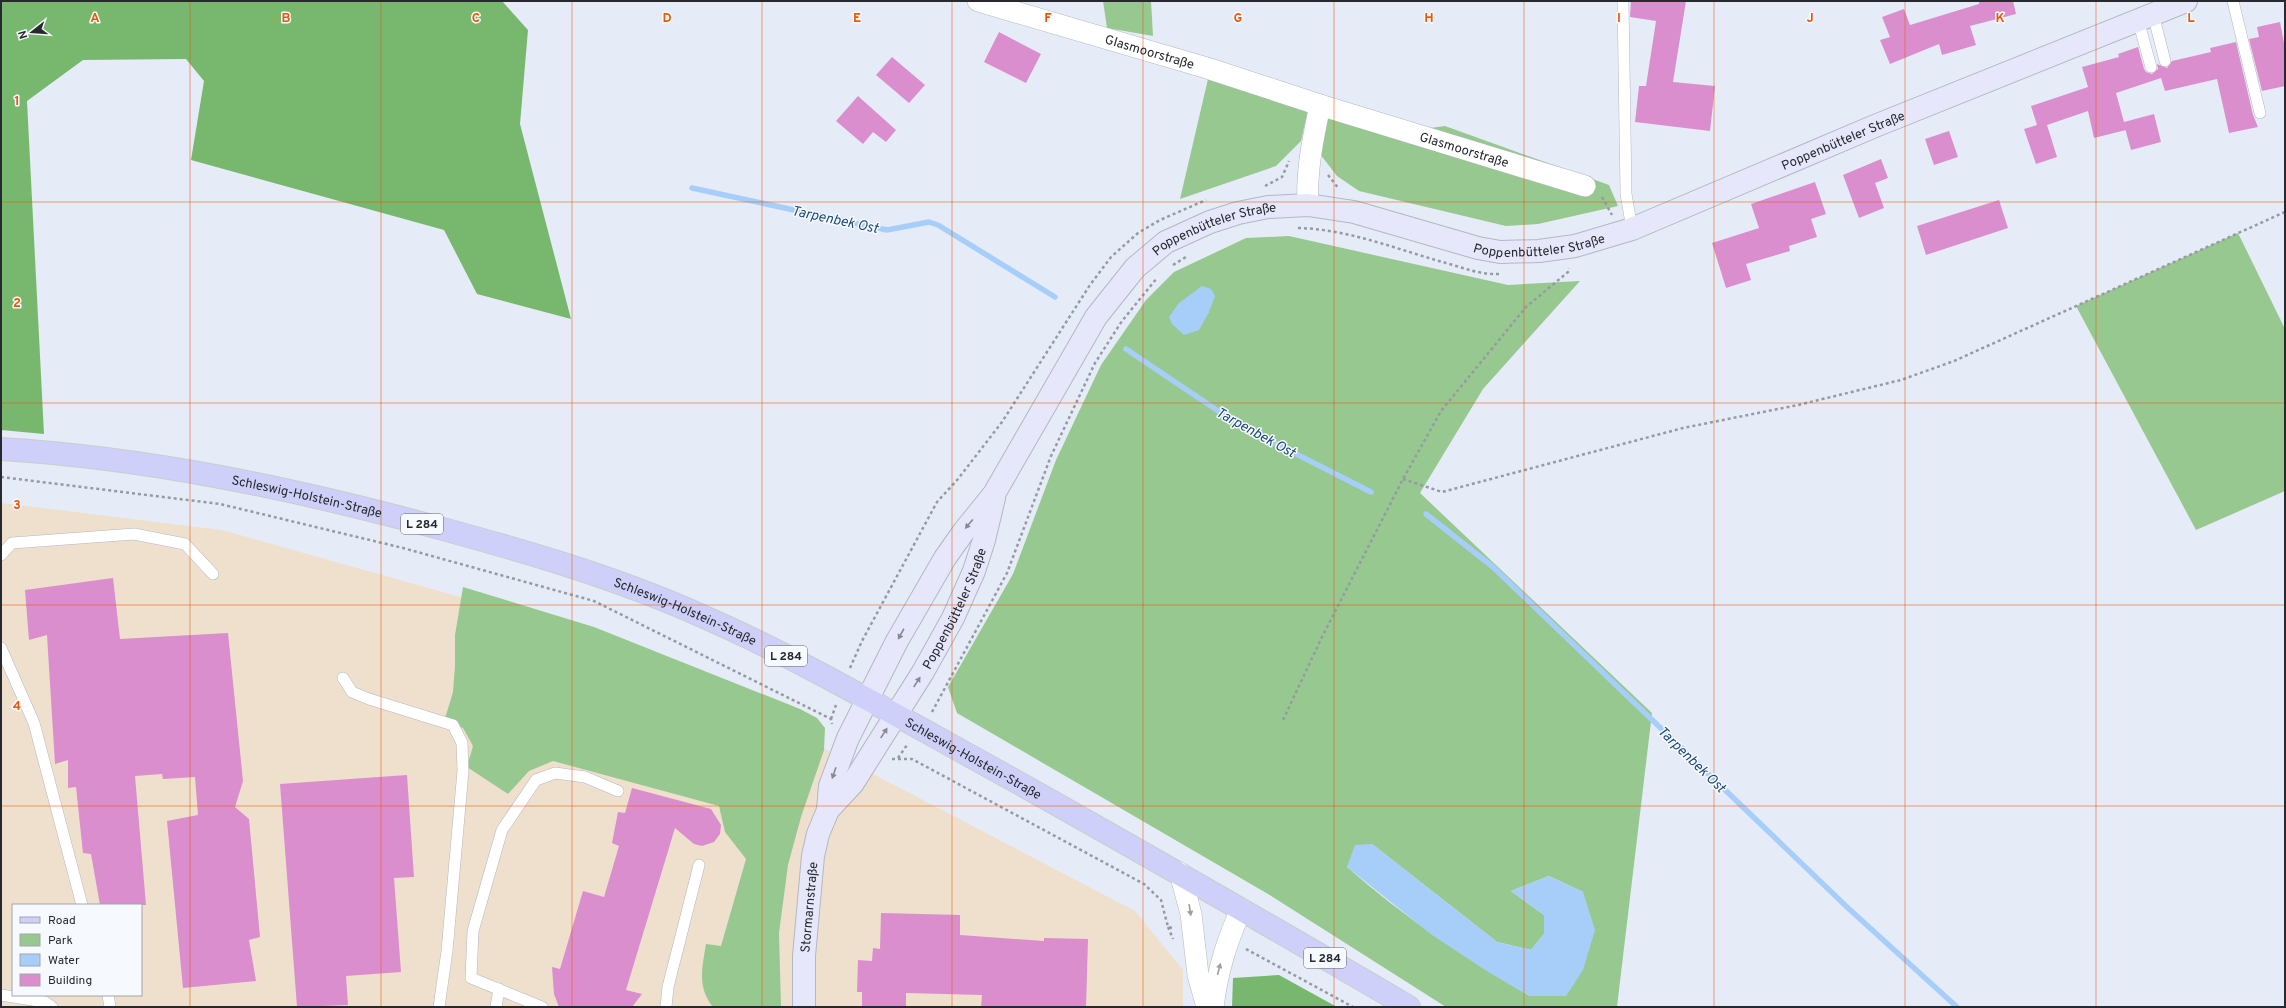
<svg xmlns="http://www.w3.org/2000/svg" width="2286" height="1008" font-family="Overpass,sans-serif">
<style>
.commercial{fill:#efdfcd;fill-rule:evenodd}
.green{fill:#97c890;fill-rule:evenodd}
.forest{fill:#78b86e}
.water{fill:#a7cef9}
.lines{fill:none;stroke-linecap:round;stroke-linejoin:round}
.stream{stroke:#a7cef9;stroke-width:5.5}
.building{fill:#da8ece}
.service-casing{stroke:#b2b8c2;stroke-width:12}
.minor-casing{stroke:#b2b8c2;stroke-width:22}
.secondary-casing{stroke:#b2b8c2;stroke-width:24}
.primary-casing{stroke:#cbcccd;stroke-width:24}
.path{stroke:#969aa2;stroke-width:2.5;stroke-dasharray:3 3;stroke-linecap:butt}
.service{stroke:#fff;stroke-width:11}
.minor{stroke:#fff;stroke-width:21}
.secondary{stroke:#e7e7fc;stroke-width:22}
.primary{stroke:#ced0f9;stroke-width:22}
.oneway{fill:#878895}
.oneway2{fill:#9e9fa1}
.grid{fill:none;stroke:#e8590c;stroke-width:1;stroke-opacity:0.55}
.labels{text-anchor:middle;stroke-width:3;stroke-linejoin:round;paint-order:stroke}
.shield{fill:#f6f9fd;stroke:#65676c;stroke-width:1}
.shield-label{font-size:12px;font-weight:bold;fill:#27292e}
.street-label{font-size:13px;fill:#27292e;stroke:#f6f9fd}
.water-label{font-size:14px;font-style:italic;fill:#1c4a77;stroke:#f6f9fd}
.grid-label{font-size:13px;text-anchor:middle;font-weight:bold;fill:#e8590c;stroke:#f6f9fd;stroke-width:3;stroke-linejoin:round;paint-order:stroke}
</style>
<rect width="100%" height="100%" fill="#e6ecf7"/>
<path class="commercial" d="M1 503 222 530 592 634 816 744 1135 911 1183 970V1007H1ZM13 905H141V995H13Z"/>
<path class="green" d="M1103 1H1151L1153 36 1107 28Z
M1208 79 1308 110 1301 141 1276 166 1180 199Z
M1328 99 1430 128 1445 126 1609 185 1618 206 1538 224 1506 226 1359 191 1337 176 1320 154Z
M2238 233 2285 329V491L2196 530 2076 306Z
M1289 236 1508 285 1580 281 1483 389 1420 493 1652 713 1617 1007H1446L1268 894 957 713 948 687 1013 574 1056 460 1101 365 1146 300 1174 272 1246 238ZM1179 303 1209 312 1204 319ZM1372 844 1497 942 1531 950 1544 934V915L1511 891 1549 876 1583 892 1530 996C1465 959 1403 916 1347 867Z
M463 587 594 627 800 709 817 718 825 728 824 750 801 817 788 865 779 933 781 1007H713C697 987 702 968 706 944L721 946 746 859 725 832 719 806 553 761 529 771 508 794 467 767 473 746 463 728 444 722 453 692 455 666V635Z"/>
<path class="forest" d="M1 1H502L528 30 520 124 571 319 477 294 444 230 191 160 204 81 186 59 83 60 27 101 44 434 1 430Z
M1279 975 1337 1007H1232L1233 978Z"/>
<path class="water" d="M1202 286 1211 289 1215 296 1209 312 1199 330 1184 335 1172 324 1169 317 1179 303Z
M1372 844 1497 942 1531 950 1544 934V915L1511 891 1549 876 1583 892 1595 930 1583 970 1566 996H1530L1490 973 1432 935 1347 867 1355 845Z"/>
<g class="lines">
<path class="stream" d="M692 188 887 230 929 222 938 225 1055 297
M1126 349 1239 425 1371 492
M1426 514 1493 567 1848 908 1957 1007"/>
</g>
<path class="building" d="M1631 1H1686L1673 82 1715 86 1710 131 1635 122 1639 86H1646L1656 21 1630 17Z
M1979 1H2013L2016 14 1970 26 1976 45 1942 55 1939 44 1890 64 1880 40 1890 37 1882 17 1904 9 1910 25 1979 4Z
M2280 22 2285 48V86L2262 91 2249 39 2259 37 2257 27Z
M999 32 1041 54 1026 83 984 62Z
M2236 42 2253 115 2258 127 2229 133 2217 79 2165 91 2161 78 2116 93 2124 122 2154 114 2161 142 2131 150 2125 128 2126 130 2094 138 2088 111 2047 125 2057 157 2036 164 2024 129 2037 125 2031 106 2088 87 2082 67 2119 57 2118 54 2138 47 2144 69 2146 72 2152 74 2158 69 2157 64 2167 68 2172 61 2211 52 2210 48Z
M892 57 925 85 909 103 876 75Z
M858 96 896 130 886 142 873 132 863 144 836 121Z
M1949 131 1958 157 1934 165 1925 139Z
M1881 159 1888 178 1875 183 1884 208 1859 218 1843 175Z
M1815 182 1826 214 1811 219 1817 237 1789 246 1790 251 1746 264 1751 280 1726 288 1712 243 1759 228 1751 204Z
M1999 200 2008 228 1926 255 1917 226Z
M113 578 120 639 228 633 243 781 235 807 249 819 260 937 249 940 256 981 183 988 167 821 198 815 195 777 163 779 162 774 135 776 146 905H100L91 854 83 853 76 787 68 788V760L55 764 47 635 29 640 25 590Z
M407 775 414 877 394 878 401 972 346 976 348 1005 297 1007 280 784Z
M632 788 711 809 721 825 720 834 714 842 702 846 694 844 675 828 626 990 642 994 632 1007H559L554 994 552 967 560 969 583 891 604 897 619 846 612 843 618 812 625 813Z
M881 913 960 915V935L1044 941V938L1088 939 1086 1007H981L982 995 906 993V1007H862V992H857L858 960 872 961 873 948 880 949Z"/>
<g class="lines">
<defs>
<path id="service" d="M1623 1 1626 194 1632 229
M2233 1 2260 113
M2153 14 2165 61
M2138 20 2151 67
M1 555 12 543 134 534 185 544 213 574
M1 648 34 723 82 905
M343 678 352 692 369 699 453 725 462 743 463 771 447 951 439 1007
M1 995 45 1002 52 1007
M108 995 110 1007
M496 1007 499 989
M542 1007 471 978 473 931 502 830 536 780 555 773 585 777 618 791
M666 1007 668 987 699 865"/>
<g id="minor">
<path id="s1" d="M978 1 1207 68 1320 105C1313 139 1306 171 1308 205"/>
<path id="s2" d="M1320 105 1585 186"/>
<path d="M1180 873 1191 914 1198 975 1207 1007"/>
<path d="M1213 1007C1218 969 1226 944 1241 909"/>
</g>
<g id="secondary">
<path id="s3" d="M828 810 853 783 923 672 953 618 974 571 984 540 994 498"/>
<path id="s4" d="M804 1007V956L813 856 818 834 828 810 830 786 848 738 897 641 945 558 964 531 994 494 1096 317 1135 268 1166 242 1210 222 1238 213 1268 207 1308 205 1354 212 1478 248 1500 252 1539 251 1575 246 1632 229 1875 126 2186 1"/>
</g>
<g id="primary">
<path id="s5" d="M1 449C148 458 290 488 432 526 524 551 615 577 702 616 791 655 876 704 961 751 1112 834 1260 920 1409 1007"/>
</g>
</defs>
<use href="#service" class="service-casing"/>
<use href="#minor" class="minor-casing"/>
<use href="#secondary" class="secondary-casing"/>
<use href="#primary" class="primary-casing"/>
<path class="path" d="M1328 175 1339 189
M1265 186 1282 177 1289 161
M1602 197 1612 215
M1298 228C1348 229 1399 250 1446 263 1464 268 1481 275 1499 274
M1173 265 1186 257
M1 477 220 504 403 548 594 601 831 719 832 724
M1403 479 1442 492 1683 428 1798 405 1901 380 1954 361 2285 212
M850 668 862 641 937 502 958 479 1002 422 1090 285 1111 257 1138 233 1160 220 1206 200
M932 712 1007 573 1051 456 1095 363 1122 321 1157 278
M831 719 836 705
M1283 720 1322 637 1403 479 1441 411 1526 307 1568 272 1569 268
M898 758 907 745
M892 759H912L1144 884 1161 900 1168 927 1172 928
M1168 927 1173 939
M1246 949 1353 1007"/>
<use href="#service" class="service"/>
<use href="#minor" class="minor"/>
<use href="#secondary" class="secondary"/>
<use href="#primary" class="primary"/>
</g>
<defs><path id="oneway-solid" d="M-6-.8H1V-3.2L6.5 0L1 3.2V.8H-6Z"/></defs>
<g class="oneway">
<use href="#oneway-solid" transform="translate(969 524) rotate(130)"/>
<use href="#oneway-solid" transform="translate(901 634) rotate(119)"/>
<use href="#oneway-solid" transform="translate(917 682) rotate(-57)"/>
<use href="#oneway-solid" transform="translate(884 733) rotate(-57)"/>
<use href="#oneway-solid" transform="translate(834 773) rotate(109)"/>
</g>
<g class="oneway2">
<use href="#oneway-solid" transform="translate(1190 910) rotate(81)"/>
<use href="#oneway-solid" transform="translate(1219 969) rotate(-76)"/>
</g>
<path class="grid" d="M190 1V1007M381 1V1007M572 1V1007M762 1V1007M952 1V1007M1143 1V1007M1334 1V1007M1524 1V1007M1714 1V1007M1905 1V1007M2096 1V1007M1 202H2285M1 403H2285M1 605H2285M1 806H2285"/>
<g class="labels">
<g class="shield">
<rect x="401" y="514" width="42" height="20" rx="3"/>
<rect x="765" y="646" width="42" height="20" rx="3"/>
<rect x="1304" y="948" width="42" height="20" rx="3"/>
</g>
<g class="shield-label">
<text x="422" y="528">L 284</text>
<text x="786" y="660">L 284</text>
<text x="1325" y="962">L 284</text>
</g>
<g class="street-label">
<text dy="5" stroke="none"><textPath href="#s1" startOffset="179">Glasmoorstraße</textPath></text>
<text dy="5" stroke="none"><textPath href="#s4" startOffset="1578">Poppenbütteler Straße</textPath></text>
<text dy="5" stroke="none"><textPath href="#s2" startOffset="151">Glasmoorstraße</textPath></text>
<text dy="5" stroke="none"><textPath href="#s4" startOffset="918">Poppenbütteler Straße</textPath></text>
<text dy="5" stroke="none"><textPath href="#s4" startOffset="1254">Poppenbütteler Straße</textPath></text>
<text dy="5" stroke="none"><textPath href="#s5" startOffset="310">Schleswig-Holstein-Straße</textPath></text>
<text dy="5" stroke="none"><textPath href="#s3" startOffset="239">Poppenbütteler Straße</textPath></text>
<text dy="5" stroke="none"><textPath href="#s5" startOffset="706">Schleswig-Holstein-Straße</textPath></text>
<text dy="5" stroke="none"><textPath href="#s5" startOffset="1030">Schleswig-Holstein-Straße</textPath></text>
<text dy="5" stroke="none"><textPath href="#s4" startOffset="100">Stormarnstraße</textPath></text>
</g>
<g class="water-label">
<text transform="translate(835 219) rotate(12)" y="5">Tarpenbek Ost</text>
<text transform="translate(1256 432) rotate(29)" y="5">Tarpenbek Ost</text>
<text transform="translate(1692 759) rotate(44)" y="5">Tarpenbek Ost</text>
</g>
</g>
<g class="grid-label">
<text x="95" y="22">A</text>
<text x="286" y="22">B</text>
<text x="476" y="22">C</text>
<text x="667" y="22">D</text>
<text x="857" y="22">E</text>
<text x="1048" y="22">F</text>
<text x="1238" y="22">G</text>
<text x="1429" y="22">H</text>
<text x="1619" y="22">I</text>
<text x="1810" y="22">J</text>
<text x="2000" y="22">K</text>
<text x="2191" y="22">L</text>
<text x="17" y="105">1</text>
<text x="17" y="307">2</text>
<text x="17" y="509">3</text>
<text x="17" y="710">4</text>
</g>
<rect width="2286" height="1008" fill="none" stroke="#27292e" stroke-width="4"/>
<rect x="12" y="904" width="130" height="92" fill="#f6f9fd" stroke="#a3a6aa"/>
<rect x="20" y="917" width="20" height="6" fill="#ced0f9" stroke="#a3a6aa"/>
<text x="48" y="924" font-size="12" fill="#27292e">Road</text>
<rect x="20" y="934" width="20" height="12" fill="#97c890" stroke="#a3a6aa"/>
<text x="48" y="944" font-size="12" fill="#27292e">Park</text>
<rect x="20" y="954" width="20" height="12" fill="#a7cef9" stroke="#a3a6aa"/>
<text x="48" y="964" font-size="12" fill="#27292e">Water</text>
<rect x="20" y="974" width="20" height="12" fill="#da8ece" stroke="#a3a6aa"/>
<text x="48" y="984" font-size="12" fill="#27292e">Building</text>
<g transform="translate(32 32) rotate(253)" stroke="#f6f9fd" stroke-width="3" paint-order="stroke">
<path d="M0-3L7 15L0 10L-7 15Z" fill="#27292e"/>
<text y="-6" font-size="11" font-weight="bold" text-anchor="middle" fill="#27292e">N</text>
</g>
</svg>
